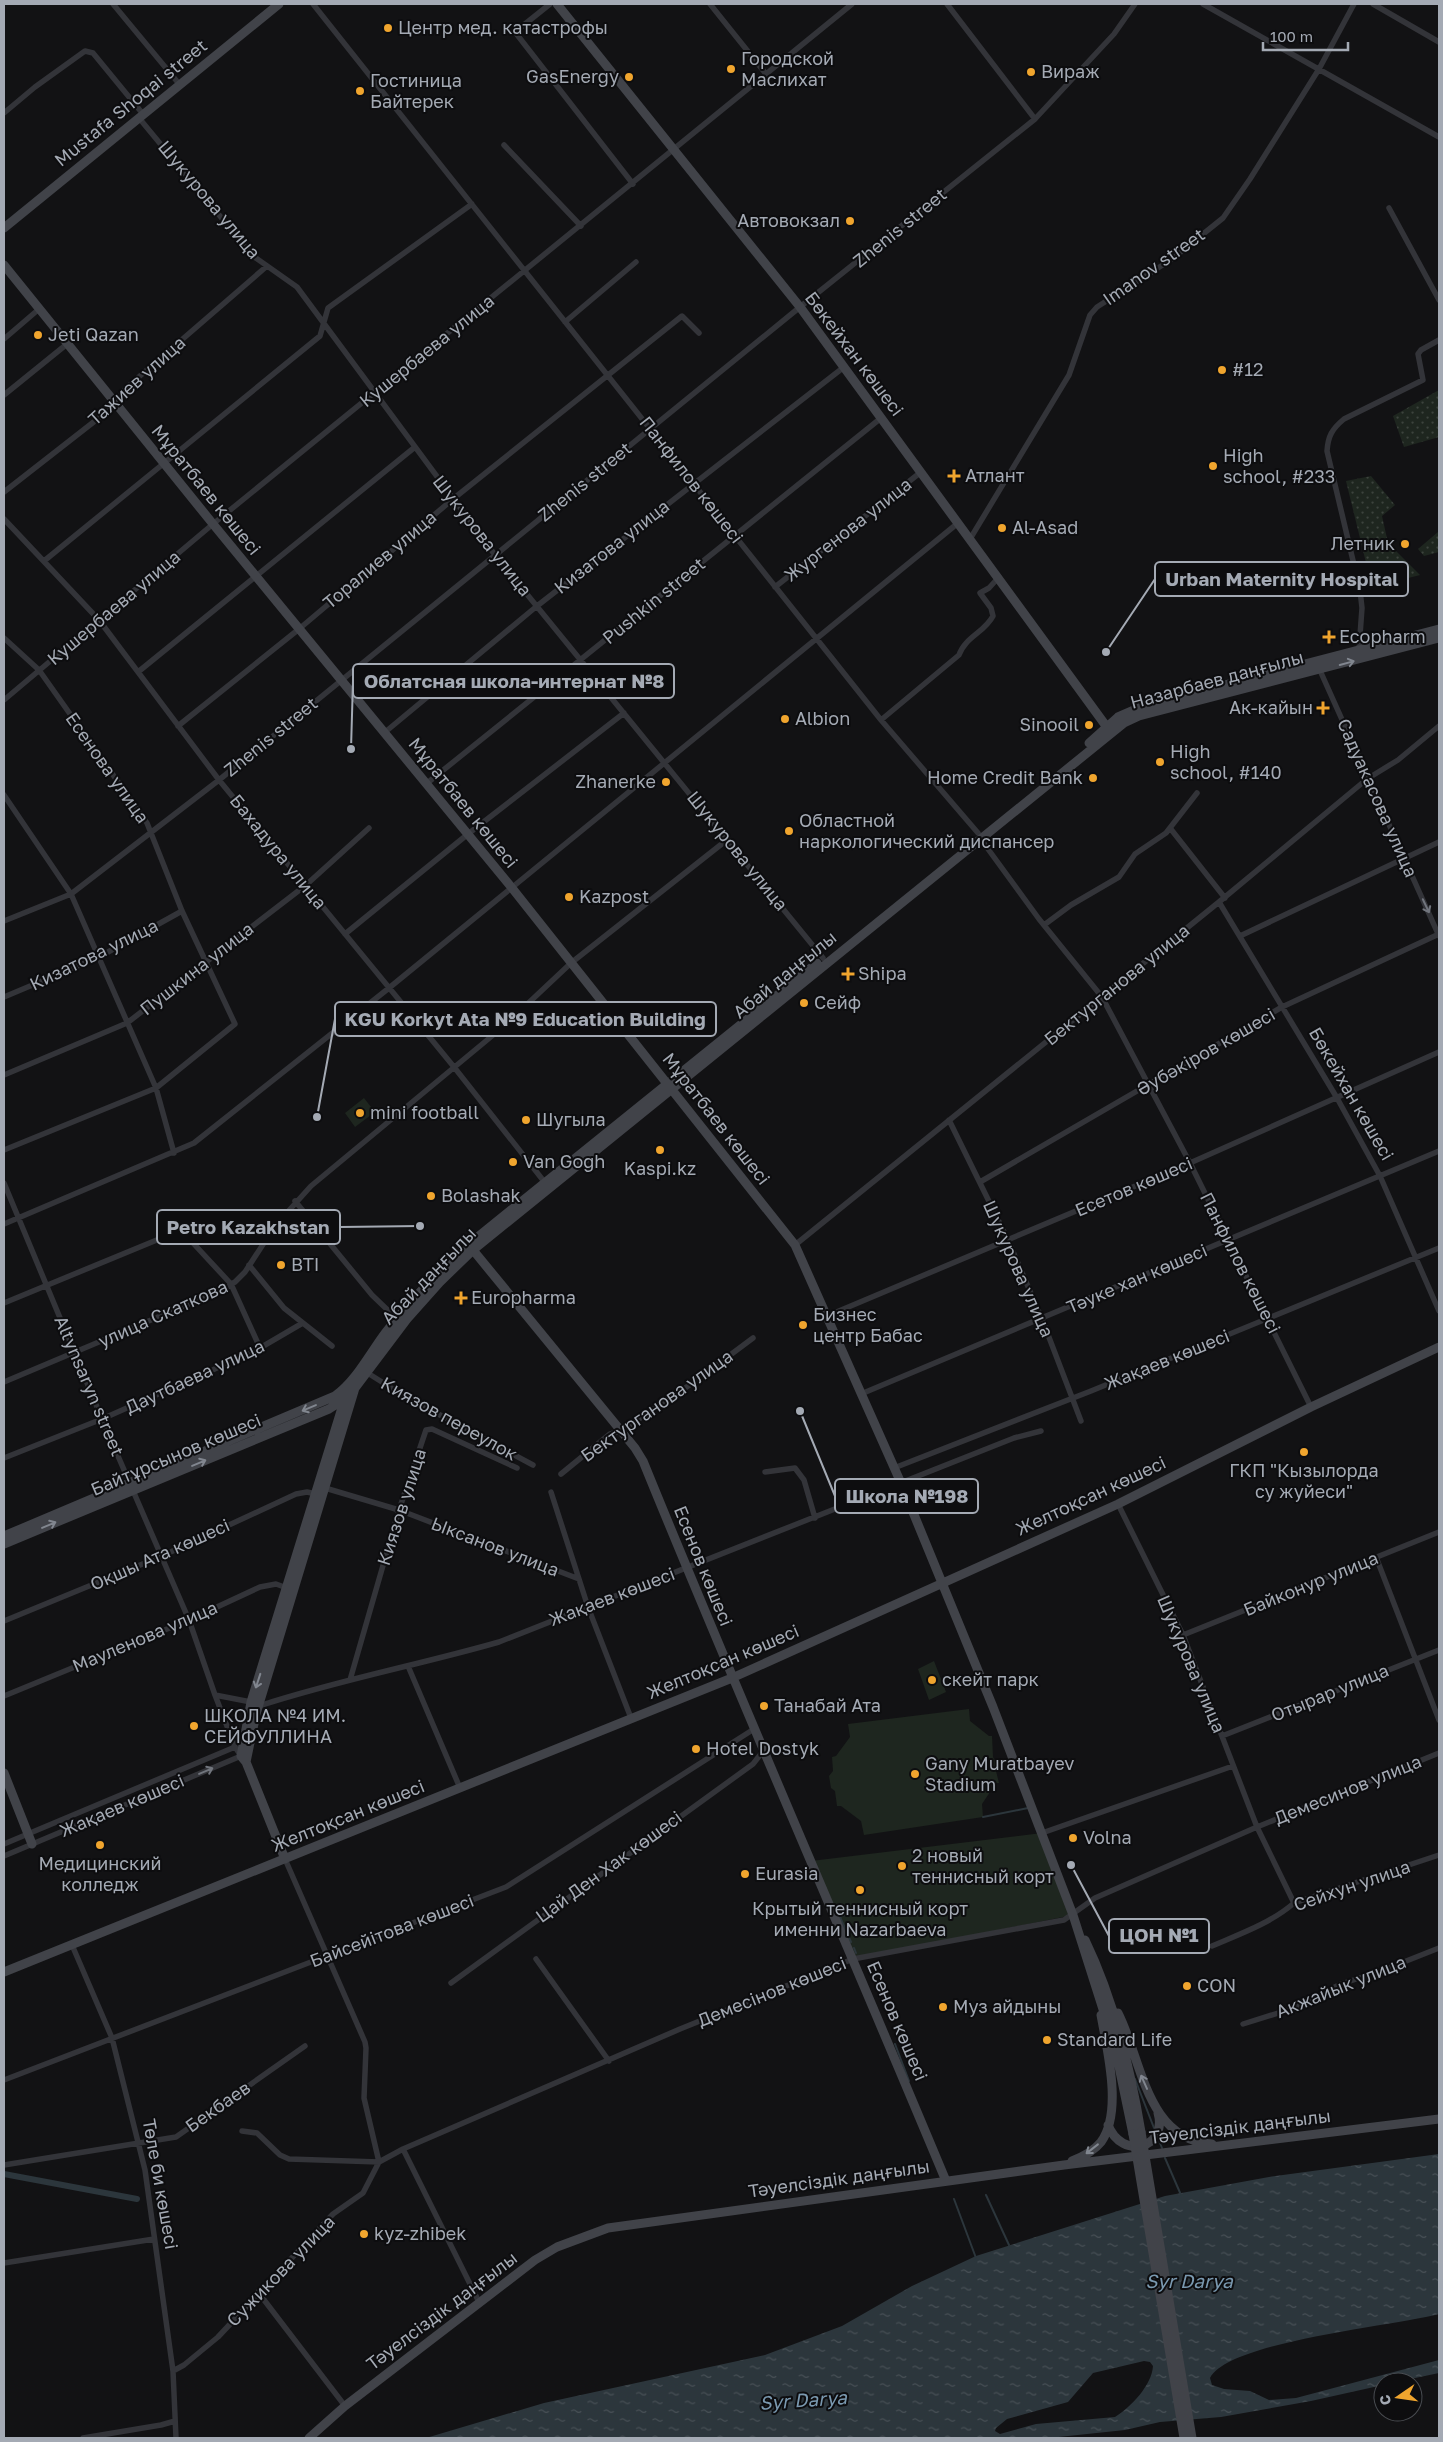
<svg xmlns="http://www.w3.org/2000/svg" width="1443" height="2442" font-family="'Golos Text',sans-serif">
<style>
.green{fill:url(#green-dots)}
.pitch{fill:#1e261f}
.water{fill:url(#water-ripples);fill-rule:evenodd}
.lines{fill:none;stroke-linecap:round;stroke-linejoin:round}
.stream{stroke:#2c363c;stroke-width:2}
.canal{stroke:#2c363c;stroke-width:6}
.street{stroke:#333439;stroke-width:5.5}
.secondary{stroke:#414349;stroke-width:9}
.secondary-bridge{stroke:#414349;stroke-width:9}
.oneway{stroke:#81868f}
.oneway2{stroke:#71757d}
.poi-dot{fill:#f0a52e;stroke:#0d0d0f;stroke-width:2}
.labels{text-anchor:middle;stroke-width:4;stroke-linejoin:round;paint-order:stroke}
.poi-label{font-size:18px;fill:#a4aab4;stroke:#0d0d0f;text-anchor:start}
.street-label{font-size:18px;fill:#a4aab4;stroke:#0d0d0f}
.water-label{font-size:19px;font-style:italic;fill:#7a99b0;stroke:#0d0d0f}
.leader{fill:none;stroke:#a4aab4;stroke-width:2}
.callout-dot{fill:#a4aab4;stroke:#0d0d0f;stroke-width:2}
.callout{fill:#0d0d0f;stroke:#a4aab4;stroke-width:2}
.callout-label{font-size:19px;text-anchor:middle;font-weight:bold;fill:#a4aab4}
</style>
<defs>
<pattern id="green-dots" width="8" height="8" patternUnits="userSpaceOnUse" patternTransform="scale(1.25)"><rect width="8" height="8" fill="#1e261f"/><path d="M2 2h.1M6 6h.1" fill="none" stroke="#3c433d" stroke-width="1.8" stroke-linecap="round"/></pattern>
<pattern id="water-ripples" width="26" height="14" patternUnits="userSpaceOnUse" patternTransform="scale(1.25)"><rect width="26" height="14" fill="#2c363c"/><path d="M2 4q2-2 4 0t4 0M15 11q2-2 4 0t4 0" fill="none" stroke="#485056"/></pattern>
</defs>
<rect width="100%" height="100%" fill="#121214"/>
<path class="green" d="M1439 390V437L1404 447 1393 416Z
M1371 476 1395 505 1382 516 1388 543 1420 575 1372 587 1346 481Z
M1438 532 1439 552 1424 556 1418 549Z"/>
<path class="pitch" d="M364 1098 375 1112 355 1127 345 1113Z
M934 1661 946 1692 929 1700 918 1669Z
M969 1709 970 1721 989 1736H992L993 1757 997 1764 995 1767 999 1783H996L982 1804 983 1817 864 1835 861 1821 841 1806H837L835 1791 831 1788 829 1776 833 1771 832 1757 836 1756 850 1737 848 1724Z
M1042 1833 1073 1915 853 1959 811 1861Z"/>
<path class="water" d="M1439 2154V2314C1395 2326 1229 2341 1210 2378L1212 2385 1224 2389 1250 2391 1269 2400 1296 2398 1439 2360V2373L1396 2382H1383V2385L1311 2401 1221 2417 1160 2422 1125 2430 1049 2438H426L544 2403 765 2355 842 2326 912 2286 976 2256 1165 2196 1269 2177ZM1144 2361 1150 2362 1153 2366C1152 2385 1131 2407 1115 2417L1036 2424 1000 2434 995 2431 996 2428 1007 2419 1068 2402 1093 2373Z"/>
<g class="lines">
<path class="stream" d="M983 1817 1028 1808
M851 1911 840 1917 851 1942
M854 1948 856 1953
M895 2044 909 2081
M1135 2079 1154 2128
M1158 2138 1162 2148
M1165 2158 1181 2195
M986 2195 1009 2245
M954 2199 976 2258"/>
<path class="canal" d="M4 2174 137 2199"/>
<path class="street" d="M113 4 180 85
M313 4 881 720 978 833
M550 4 515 32 633 184
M710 4 766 74
M947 4 1035 119
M1203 4 1439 137
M1373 4 1439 42
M4 113 35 87 85 51 93 53 143 114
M139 118 253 256 297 287 495 555 823 958
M504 145 581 226
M1389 208 1439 300
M565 322 636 262
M4 339 39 309
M4 395 67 344
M4 492 109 410 126 388 267 266
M4 519 99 620 219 780 454 1067 546 1184
M970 539 1069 375 1090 315 1097 307 1172 259 1223 218 1250 179 1319 69 1354 4
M44 561 320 336 328 308 472 204
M775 587 921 472
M4 638 39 670 147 823 182 911 235 1024 156 1088 4 1150
M1359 649 1362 608 1360 590 1327 451C1328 436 1332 429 1344 419L1423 380 1418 354 1421 350 1439 340
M1318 666 1439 936
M138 672 415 447
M4 700 213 524 852 4
M881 720 959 655C965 637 985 632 993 616L991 608 980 593 989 588 999 577
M178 726 299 629 453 499 682 316 699 333
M384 733 537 606 844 367
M426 784 881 418
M4 795 71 894 156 1088 174 1153
M1170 828 1225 898
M980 838 1039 919 1102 997 1190 1163 1311 1407
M1219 902 1337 1098 1380 1176 1439 1311
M4 921 71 894 219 780 800 307 1035 119 1114 34 1135 4
M1044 925 1071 905 1119 877 1135 854 1166 833 1197 793
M345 934 468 834 624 713
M1240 936 1439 842
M4 997 99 957 182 911
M4 1075 127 1023 306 885 369 828
M949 1120 1008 1240 1042 1319 1081 1421
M980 1182 1282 1007 1439 934
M4 1183 102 1419 189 1620 215 1695 235 1747 241 1756 4 1856
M295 1201 372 1295 397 1319
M4 1224 194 1143 389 988 958 523
M795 1245 1219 902 1367 779 1398 760 1439 726
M249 1265 284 1308 332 1346
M4 1303 181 1230 231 1284 260 1348
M827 1316 1190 1163 1439 1052
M366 1372 401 1394 533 1465
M4 1382 215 1293 235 1282 245 1272 275 1226 311 1186 504 1026 571 963 728 839
M861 1394 1439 1151
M4 1458 102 1419 253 1352 301 1324
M894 1468 1091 1391 1439 1248
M765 1472 795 1468 804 1480 815 1518
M561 1474 610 1434 621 1431 694 1382 753 1338
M325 1488 399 1510 579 1579
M551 1492 588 1607 631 1718
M1118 1504 1183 1635 1257 1827 1294 1903
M1376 1557 1439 1720
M4 1621 162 1556 296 1494 307 1492 316 1494
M1183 1635 1439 1532
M408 1666 460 1788
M350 1680 399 1510 426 1430 432 1429 517 1468
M215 1695 251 1702 259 1706C338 1680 419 1665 499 1642L1014 1438 1041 1431
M4 1696 189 1620 260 1587 276 1584 287 1588
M1222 1736 1439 1650
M1042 1833 1233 1766
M4 1844 235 1747
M285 1859 365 2042 366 2048 364 2098 379 2162
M72 1945 112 2038 145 2170 173 2371 176 2438
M1212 1946C1240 1934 1271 1923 1294 1903L1439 1855
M536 1959 609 2061
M451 1983 753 1764 764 1750
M1243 2024 1291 2009 1341 1984 1381 1971 1439 1948
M4 2080 506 1887 754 1729
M242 2131 257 2133 280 2155 289 2159 379 2162
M403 2149 479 2302
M379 2162 403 2149 680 2029 853 1959 1064 1920 1095 1898 1257 1827 1439 1753
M4 2165 176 2137 305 2046
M4 2263 154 2239
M258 2292 345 2406
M173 2371 184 2365 218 2337 333 2214 363 2193 379 2162
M83 2438 161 2425 175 2421"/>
<path class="secondary" d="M557 4 800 307 1109 730
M4 228 279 4
M4 265 213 524 512 888 795 1245 901 1483 993 1707 1073 1915 1115 2047 1133 2134
M1089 743 1118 717 1141 707 1439 629
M473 1250 635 1448 643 1461C741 1702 846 1941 946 2181
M4 1536 335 1396C357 1380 370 1353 386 1332 410 1301 439 1271 469 1244L817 963
M4 1544 329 1409 346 1398
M246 1762 256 1714 355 1388 407 1319 440 1282 473 1250 1124 723 1139 716 1439 638
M4 1773 32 1844
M285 1859 246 1762 241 1756 251 1702 349 1385
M1085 1940C1114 2000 1130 2066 1141 2132
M4 1972 732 1678 1118 1504 1311 1407 1439 1347
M1118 2013C1142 2060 1146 2140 1212 2144
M1108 2125C1122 2161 1168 2148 1158 2113
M1072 2161C1082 2157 1094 2151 1101 2142 1123 2112 1107 2049 1101 2015
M309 2438 345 2406 535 2260 557 2247 608 2228 1064 2165 1439 2119"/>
<path class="secondary-bridge" d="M1141 2132 1192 2438
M1133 2134 1184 2438"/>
</g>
<defs><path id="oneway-shaft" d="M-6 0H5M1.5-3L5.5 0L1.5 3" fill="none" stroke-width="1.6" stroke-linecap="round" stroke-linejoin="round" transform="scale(1.25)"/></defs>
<g class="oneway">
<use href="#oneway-shaft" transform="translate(1347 663) rotate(-15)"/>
<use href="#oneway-shaft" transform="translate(309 1408) rotate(157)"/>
<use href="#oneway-shaft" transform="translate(199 1463) rotate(-23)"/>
<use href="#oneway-shaft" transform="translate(49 1525) rotate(-23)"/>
<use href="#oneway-shaft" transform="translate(258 1681) rotate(108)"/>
<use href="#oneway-shaft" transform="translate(1144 2082) rotate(-114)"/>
<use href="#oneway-shaft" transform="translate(1092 2149) rotate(142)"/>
</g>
<g class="oneway2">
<use href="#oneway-shaft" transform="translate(1426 906) rotate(65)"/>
<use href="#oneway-shaft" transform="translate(206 1771) rotate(-23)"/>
</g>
<g class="poi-dot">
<circle cx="388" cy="28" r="5"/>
<circle cx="731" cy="69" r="5"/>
<circle cx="1031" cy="72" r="5"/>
<circle cx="629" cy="77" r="5"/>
<circle cx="360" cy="91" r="5"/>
<circle cx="850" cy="221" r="5"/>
<circle cx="38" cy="335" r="5"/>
<circle cx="1222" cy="370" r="5"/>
<circle cx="1213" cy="466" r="5"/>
<path d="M951.5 468.5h5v5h5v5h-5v5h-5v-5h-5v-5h5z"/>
<circle cx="1002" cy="528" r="5"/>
<circle cx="1405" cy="544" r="5"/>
<path d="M1326.5 629.5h5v5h5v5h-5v5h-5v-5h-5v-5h5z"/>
<path d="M1320.5 700.5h5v5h5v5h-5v5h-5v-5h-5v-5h5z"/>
<circle cx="785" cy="719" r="5"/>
<circle cx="1089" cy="725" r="5"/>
<circle cx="1160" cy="762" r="5"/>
<circle cx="1093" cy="778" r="5"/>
<circle cx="666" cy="782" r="5"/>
<circle cx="789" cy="831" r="5"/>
<circle cx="569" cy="897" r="5"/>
<path d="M845.5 966.5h5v5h5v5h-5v5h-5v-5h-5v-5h5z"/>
<circle cx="804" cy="1003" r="5"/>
<circle cx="360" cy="1113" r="5"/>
<circle cx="526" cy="1120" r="5"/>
<circle cx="660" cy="1150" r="5"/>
<circle cx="513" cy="1162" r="5"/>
<circle cx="431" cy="1196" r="5"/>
<circle cx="281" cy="1265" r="5"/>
<path d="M458.5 1290.5h5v5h5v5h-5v5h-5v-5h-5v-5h5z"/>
<circle cx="803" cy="1325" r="5"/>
<circle cx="1304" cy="1452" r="5"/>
<circle cx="932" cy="1680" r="5"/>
<circle cx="764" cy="1706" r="5"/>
<circle cx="194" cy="1726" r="5"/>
<circle cx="696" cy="1749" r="5"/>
<circle cx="915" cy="1774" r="5"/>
<circle cx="1073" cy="1838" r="5"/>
<circle cx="100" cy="1845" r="5"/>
<circle cx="902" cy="1866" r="5"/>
<circle cx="745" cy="1874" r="5"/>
<circle cx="860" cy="1890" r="5"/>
<circle cx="1187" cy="1986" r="5"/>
<circle cx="943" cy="2007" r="5"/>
<circle cx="1047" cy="2040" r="5"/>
<circle cx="364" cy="2234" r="5"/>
</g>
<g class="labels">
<g class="poi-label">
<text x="398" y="34">Центр мед. катастрофы</text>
<text x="741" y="65">Городской<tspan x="741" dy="21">Маслихат</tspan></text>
<text x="1041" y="78">Вираж</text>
<text x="619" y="83" text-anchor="end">GasEnergy</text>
<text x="370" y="87">Гостиница<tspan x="370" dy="21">Байтерек</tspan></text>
<text x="840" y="227" text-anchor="end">Автовокзал</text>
<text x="48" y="341">Jeti Qazan</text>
<text x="1232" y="376">#12</text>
<text x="1223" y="462">High<tspan x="1223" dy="21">school, #233</tspan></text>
<text x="965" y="482">Атлант</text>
<text x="1012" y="534">Al-Asad</text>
<text x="1395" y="550" text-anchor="end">Летник</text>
<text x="1339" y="643">Ecopharm</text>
<text x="1313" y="714" text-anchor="end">Ак-кайын</text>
<text x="795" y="725">Albion</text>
<text x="1079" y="731" text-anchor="end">Sinooil</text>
<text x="1170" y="758">High<tspan x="1170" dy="21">school, #140</tspan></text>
<text x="1083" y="784" text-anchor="end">Home Credit Bank</text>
<text x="656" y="788" text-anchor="end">Zhanerke</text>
<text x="799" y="827">Областной<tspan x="799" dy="21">наркологический диспансер</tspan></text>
<text x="579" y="903">Kazpost</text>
<text x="858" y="980">Shipa</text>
<text x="814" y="1009">Сейф</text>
<text x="370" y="1119">mini football</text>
<text x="536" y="1126">Шугыла</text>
<text x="523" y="1168">Van Gogh</text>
<text x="660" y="1175" text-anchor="middle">Kaspi.kz</text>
<text x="441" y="1202">Bolashak</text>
<text x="291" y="1271">BTI</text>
<text x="471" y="1304">Europharma</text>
<text x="813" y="1321">Бизнес<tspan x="813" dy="21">центр Бабас</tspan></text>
<text x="1304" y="1477" text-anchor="middle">ГКП "Кызылорда<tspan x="1304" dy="21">су жуйеси"</tspan></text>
<text x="942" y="1686">скейт парк</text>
<text x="774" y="1712">Танабай Ата</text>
<text x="204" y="1722">ШКОЛА №4 ИМ.<tspan x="204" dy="21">СЕЙФУЛЛИНА</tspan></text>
<text x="706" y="1755">Hotel Dostyk</text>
<text x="925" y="1770">Gany Muratbayev<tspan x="925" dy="21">Stadium</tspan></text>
<text x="1083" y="1844">Volna</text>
<text x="912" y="1862">2 новый<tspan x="912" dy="21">теннисный корт</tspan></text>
<text x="100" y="1870" text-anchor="middle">Медицинский<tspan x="100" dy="21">колледж</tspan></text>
<text x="755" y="1880">Eurasia</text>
<text x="860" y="1915" text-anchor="middle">Крытый теннисный корт<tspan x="860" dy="21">именни Nazarbaeva</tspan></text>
<text x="1197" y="1992">CON</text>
<text x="953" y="2013">Муз айдыны</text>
<text x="1057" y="2046">Standard Life</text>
<text x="374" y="2240">kyz-zhibek</text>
</g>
<g class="street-label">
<text transform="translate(131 103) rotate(-39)" y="6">Mustafa Shoqai street</text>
<text transform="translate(209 200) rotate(50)" y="6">Шукурова улица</text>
<text transform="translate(900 228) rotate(-39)" y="6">Zhenis street</text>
<text transform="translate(1154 267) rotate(-35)" y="6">Imanov street</text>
<text transform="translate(427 351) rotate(-39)" y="6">Кушербаева улица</text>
<text transform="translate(854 354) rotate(53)" y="6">Бөкейхан көшесі</text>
<text transform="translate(137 381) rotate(-42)" y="6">Тажиев улица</text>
<text transform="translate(691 480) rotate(52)" y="6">Панфилов көшесі</text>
<text transform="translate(585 482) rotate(-39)" y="6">Zhenis street</text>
<text transform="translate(206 490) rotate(51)" y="6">Мұратбаев көшесі</text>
<text transform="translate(848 530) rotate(-38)" y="6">Жургенова улица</text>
<text transform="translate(482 536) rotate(52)" y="6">Шукурова улица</text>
<text transform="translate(612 547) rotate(-38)" y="6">Кизатова улица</text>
<text transform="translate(380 560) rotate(-40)" y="6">Торалиев улица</text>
<text transform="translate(654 601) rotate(-39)" y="6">Pushkin street</text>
<text transform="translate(114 608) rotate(-40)" y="6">Кушербаева улица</text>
<text transform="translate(1217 680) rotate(-15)" y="6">Назарбаев даңғылы</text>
<text transform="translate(271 737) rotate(-39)" y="6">Zhenis street</text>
<text transform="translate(107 768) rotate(55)" y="6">Есенова улица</text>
<text transform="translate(1377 798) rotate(66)" y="6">Садуакасова улица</text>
<text transform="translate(463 803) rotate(51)" y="6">Мұратбаев көшесі</text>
<text transform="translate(737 851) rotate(51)" y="6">Шукурова улица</text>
<text transform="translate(278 852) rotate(51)" y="6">Бахадура улица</text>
<text transform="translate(94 955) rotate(-26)" y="6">Кизатова улица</text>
<text transform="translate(197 969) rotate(-38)" y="6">Пушкина улица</text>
<text transform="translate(785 975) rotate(-39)" y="6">Абай даңғылы</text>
<text transform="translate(1117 985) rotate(-39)" y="6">Бектурганова улица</text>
<text transform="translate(1206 1052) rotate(-30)" y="6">Әубәкіров көшесі</text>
<text transform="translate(1351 1094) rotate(60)" y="6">Бөкейхан көшесі</text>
<text transform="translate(716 1119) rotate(52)" y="6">Мұратбаев көшесі</text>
<text transform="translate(1134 1187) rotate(-23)" y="6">Есетов көшесі</text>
<text transform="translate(1240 1263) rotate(63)" y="6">Панфилов көшесі</text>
<text transform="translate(1018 1269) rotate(66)" y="6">Шукурова улица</text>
<text transform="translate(429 1276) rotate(-46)" y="6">Абай даңғылы</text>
<text transform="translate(1137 1279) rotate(-23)" y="6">Тәуке хан көшесі</text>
<text transform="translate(163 1314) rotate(-24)" y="6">улица Скаткова</text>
<text transform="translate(1167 1360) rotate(-22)" y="6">Жақаев көшесі</text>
<text transform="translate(195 1377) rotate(-25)" y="6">Даутбаева улица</text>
<text transform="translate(89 1386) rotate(67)" y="6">Altynsaryn street</text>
<text transform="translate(657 1406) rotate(-35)" y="6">Бектурганова улица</text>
<text transform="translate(449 1419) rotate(29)" y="6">Киязов переулок</text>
<text transform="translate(176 1455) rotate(-23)" y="6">Байтұрсынов көшесі</text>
<text transform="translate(1091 1496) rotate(-25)" y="6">Желтоқсан көшесі</text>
<text transform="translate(402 1507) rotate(-72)" y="6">Киязов улица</text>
<text transform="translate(495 1547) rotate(21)" y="6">Ыксанов улица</text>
<text transform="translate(160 1555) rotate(-24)" y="6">Оқшы Ата көшесі</text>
<text transform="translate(703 1566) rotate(68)" y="6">Есенов көшесі</text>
<text transform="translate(1311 1584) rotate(-22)" y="6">Байконур улица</text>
<text transform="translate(612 1597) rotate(-21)" y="6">Жақаев көшесі</text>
<text transform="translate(145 1637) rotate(-23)" y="6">Мауленова улица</text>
<text transform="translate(723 1662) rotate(-23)" y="6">Желтоқсан көшесі</text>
<text transform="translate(1191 1664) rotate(67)" y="6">Шукурова улица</text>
<text transform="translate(1330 1693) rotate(-22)" y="6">Отырар улица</text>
<text transform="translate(1348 1790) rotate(-22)" y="6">Демесинов улица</text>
<text transform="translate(122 1806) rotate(-23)" y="6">Жақаев көшесі</text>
<text transform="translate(348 1816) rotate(-22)" y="6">Желтоқсан көшесі</text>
<text transform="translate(609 1867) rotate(-36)" y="6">Цай Ден Хак көшесі</text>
<text transform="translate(1352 1886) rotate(-19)" y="6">Сейхун улица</text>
<text transform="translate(392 1931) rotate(-21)" y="6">Байсейітова көшесі</text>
<text transform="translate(1341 1987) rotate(-22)" y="6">Акжайык улица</text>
<text transform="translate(772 1992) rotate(-22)" y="6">Демесінов көшесі</text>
<text transform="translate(897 2021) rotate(67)" y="6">Есенов көшесі</text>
<text transform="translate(218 2107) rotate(-35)" y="6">Бекбаев</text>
<text transform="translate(1240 2127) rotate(-7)" y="6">Тәуелсіздік даңғылы</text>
<text transform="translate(839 2179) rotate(-8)" y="6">Тәуелсіздік даңғылы</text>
<text transform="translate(160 2184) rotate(80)" y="6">Төле би көшесі</text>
<text transform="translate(281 2271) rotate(-46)" y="6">Сужикова улица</text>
<text transform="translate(442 2311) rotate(-37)" y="6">Тәуелсіздік даңғылы</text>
</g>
<g class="water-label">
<text x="1189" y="2288">Syr Darya</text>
<text transform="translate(803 2400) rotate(-4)" y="7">Syr Darya</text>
</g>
</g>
<path class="leader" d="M1106 652L1155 579M351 749L353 681M317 1117L335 1019M420 1226L340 1227M800 1411L835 1496M1071 1865L1109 1936"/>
<g class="callout-dot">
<circle cx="1106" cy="652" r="5"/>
<circle cx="351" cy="749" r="5"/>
<circle cx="317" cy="1117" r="5"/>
<circle cx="420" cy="1226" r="5"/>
<circle cx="800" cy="1411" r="5"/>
<circle cx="1071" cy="1865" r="5"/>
</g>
<g class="callout">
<rect x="1155" y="562" width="253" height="34" rx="5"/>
<rect x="353" y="664" width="321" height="34" rx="5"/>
<rect x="335" y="1002" width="381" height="34" rx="5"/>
<rect x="157" y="1210" width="183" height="34" rx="5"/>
<rect x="835" y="1479" width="143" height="34" rx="5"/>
<rect x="1109" y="1919" width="100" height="34" rx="5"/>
</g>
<g class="callout-label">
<text x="1282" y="586">Urban Maternity Hospital</text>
<text x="514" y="688">Облатсная школа-интернат №8</text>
<text x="525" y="1026">KGU Korkyt Ata №9 Education Building</text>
<text x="248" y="1234">Petro Kazakhstan</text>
<text x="907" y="1503">Школа №198</text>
<text x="1159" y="1942">ЦОН №1</text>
</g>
<rect width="1443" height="2442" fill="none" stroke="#a4aab4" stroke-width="10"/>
<g transform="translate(1398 2397) rotate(257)"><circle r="24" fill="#0d0d0f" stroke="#494c51"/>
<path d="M0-4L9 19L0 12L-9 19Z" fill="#f0a52e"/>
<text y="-8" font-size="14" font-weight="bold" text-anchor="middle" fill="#a4aab4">С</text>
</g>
<path d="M1263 42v8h85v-8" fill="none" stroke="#a4aab4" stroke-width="2.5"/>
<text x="1270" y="42" font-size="15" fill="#a4aab4" stroke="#0d0d0f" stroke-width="4" paint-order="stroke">100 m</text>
</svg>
